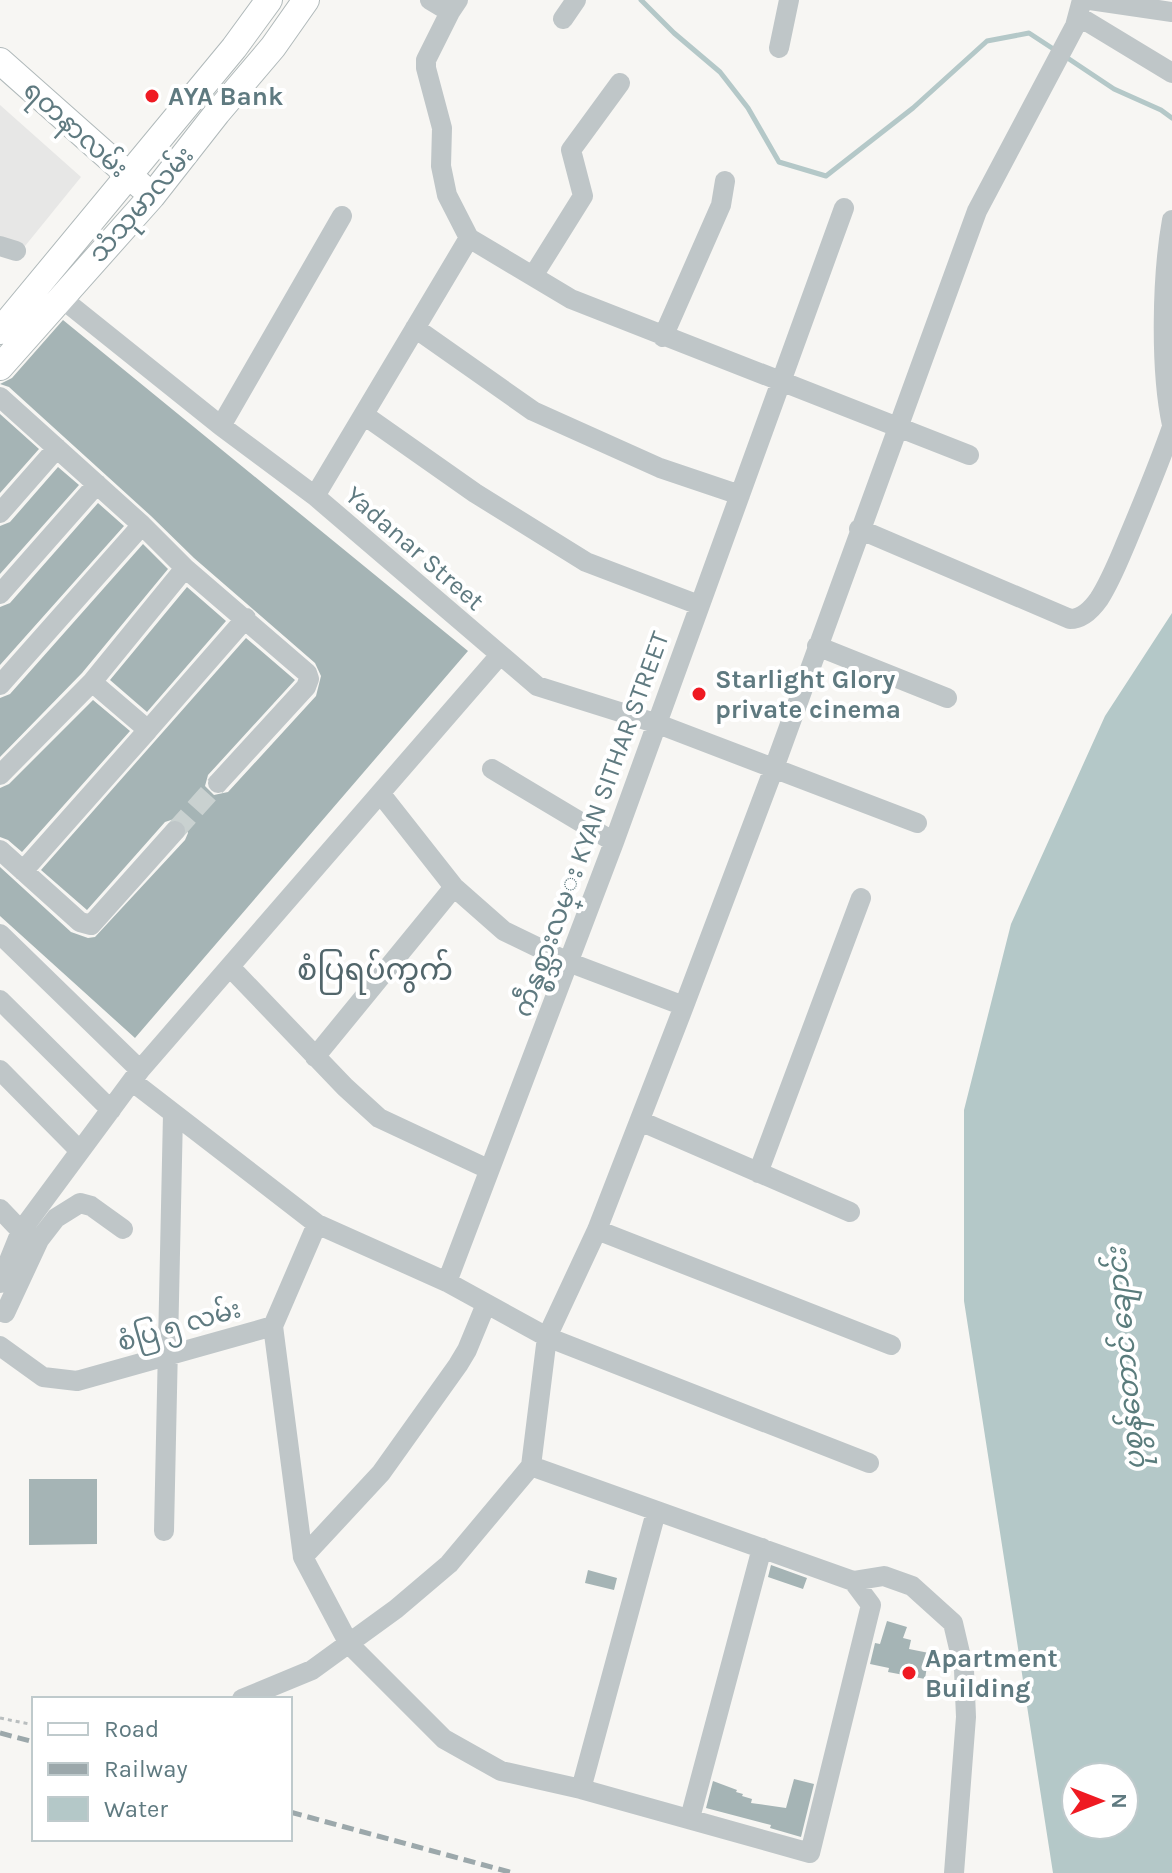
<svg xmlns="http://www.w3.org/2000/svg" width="1172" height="1873" font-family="Karla,'Noto Sans Myanmar',sans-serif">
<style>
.built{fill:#e7e7e6}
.water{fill:#b4c8c8;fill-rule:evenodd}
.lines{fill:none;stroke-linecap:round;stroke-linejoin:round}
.stream{stroke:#b4c8c8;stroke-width:5}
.building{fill:#a5b4b5}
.minor-tunnel{stroke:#c9d1d0;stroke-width:20;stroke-dasharray:20 10;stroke-linecap:butt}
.major-casing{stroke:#b0b9ba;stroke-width:28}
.path{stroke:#b9bebf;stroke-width:3;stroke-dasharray:4 4;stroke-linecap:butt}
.minor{stroke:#bfc6c8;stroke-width:20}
.major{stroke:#fff;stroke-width:26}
.rail{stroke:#9ca8ab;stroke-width:5;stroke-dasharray:12 6;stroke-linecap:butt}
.poi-dot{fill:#ef1a22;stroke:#fff;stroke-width:3}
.labels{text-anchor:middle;stroke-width:8;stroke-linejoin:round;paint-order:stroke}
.poi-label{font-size:26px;font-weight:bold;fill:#5f7a80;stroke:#fff;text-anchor:start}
.street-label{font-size:26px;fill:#5f7a80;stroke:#fff}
.water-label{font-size:28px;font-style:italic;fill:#5a7c7c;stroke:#fff}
.quarter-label{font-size:30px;fill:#52666b;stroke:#fff}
</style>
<rect width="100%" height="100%" fill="#f7f6f3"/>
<path class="built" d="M0 105 81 177 25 246 0 238Z"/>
<path class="water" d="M1172 613V1873H1053L964 1301V1110L1011 924 1105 716ZM1076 1777H1124V1825H1076Z"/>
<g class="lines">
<path class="stream" d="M641 0 674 33 720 72 748 108 779 162 826 176 913 108 987 41 1029 33 1058 52
M1066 57 1114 89 1161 110 1172 118"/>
</g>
<path class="building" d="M63 320 468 651 135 1038 0 916V867L71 932 88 938 95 937 185 840 188 833 184 822 177 818 165 822 87 910 41 870 246 638 295 680 208 775 205 786 214 795 228 792 316 696 321 676 315 663 194 558 151 516 9 387 0 384 12 378Z
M0 414 39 449 0 493Z
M58 467 79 485 0 574V526L10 522Z
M98 503 124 526 0 665V607L10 603Z
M143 544 168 569 82 673 0 757V698L10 694Z
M187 587 226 621 147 712 110 680Z
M93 700 130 731 22 852 8 840 0 837V788L9 784Z
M29 1479H97V1544L29 1545Z
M771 1565 807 1578 803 1589 768 1577Z
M588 1570 617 1578 614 1590 585 1583Z
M887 1621 907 1627 903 1638 911 1640 909 1649 929 1653 925 1679 888 1672 889 1668 870 1664 875 1643 880 1644Z
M794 1779 814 1784 801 1837 770 1828 771 1825 706 1808 713 1781 737 1790 736 1792 743 1794 742 1796 752 1799 751 1803 786 1808Z"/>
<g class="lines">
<path class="minor-tunnel" d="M175 831 218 783"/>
<defs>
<path id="major" d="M0 61 141 186
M0 331 234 48 269 0
M0 367 152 196 217 113 273 47 306 0"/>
</defs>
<use href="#major" class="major-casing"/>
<path class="path" d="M0 1718 34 1725"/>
<path class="minor" d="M430 0 450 12 458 0
M1090 0 1172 12
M450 12 426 60V68L442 128 441 166 447 195 469 238 571 299 969 455
M1078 16 1172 73
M563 19 576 0
M779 48 789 0
M1172 220C1162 276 1160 369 1172 425
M0 246 16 251
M533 276 583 196 571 150 620 83
M60 297 221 426 315 496 537 686 658 724 917 823
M415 328 533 411 660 468 740 495
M663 337 721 205 725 181
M0 397 142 525 185 568 307 673 309 679 306 687 218 783
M364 415 475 493 586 562 699 605
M221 426 342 216
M315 496 469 238
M0 513 57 448
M859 529 1070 619C1082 619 1092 609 1099 599 1110 582 1118 562 1126 543 1142 505 1158 467 1172 427
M0 594 97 484
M817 646 947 698
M92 682 148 730 246 618
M0 685 142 525
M492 769 614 842
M0 775 92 682 185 568
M380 793 454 887 504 931 568 962 684 1006
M0 850 80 922 91 925 175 831
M23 871 148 730
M0 934 140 1070
M230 967 345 1087 379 1118 488 1169
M0 1000 111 1110
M315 1057 454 887
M0 1070 79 1150
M133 1082 317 1224 447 1282 547 1337 869 1463
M640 1121 850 1212
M758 1173 861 898
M0 1209 21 1231 39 1240 56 1218 80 1203 91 1206 123 1229
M597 1230 891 1345
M447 1282 614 842 844 208
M0 1283 21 1231 140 1070 500 655
M486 1304 467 1350 458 1365 381 1473 303 1557 349 1644 444 1739 501 1771 581 1789 810 1853 871 1605 853 1581
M5 1313 39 1240
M273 1326 303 1557
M0 1346 43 1377 77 1381 273 1326 317 1224
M531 1466 853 1581 884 1576 912 1586 953 1623 964 1670 966 1717 954 1873
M164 1531 173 1114
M242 1699 312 1670 396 1609 449 1564 531 1466 547 1337 597 1230 684 1006 774 768 977 211 1075 26 1082 0
M581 1789 656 1512
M690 1818 762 1548"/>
<use href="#major" class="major"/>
<path class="rail" d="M0 1733 34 1742
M290 1812 513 1873"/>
</g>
<g class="poi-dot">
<circle cx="152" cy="96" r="8"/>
<circle cx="699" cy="694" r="8"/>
<circle cx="909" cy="1673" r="8"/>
</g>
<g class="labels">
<g class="poi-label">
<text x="168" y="105">AYA Bank</text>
<text x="715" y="688">Starlight Glory<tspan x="715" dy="30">private cinema</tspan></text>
<text x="925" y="1667">Apartment<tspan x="925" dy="30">Building</tspan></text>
</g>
<g class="street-label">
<text transform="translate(76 129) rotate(42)" y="9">ရတနာလမ်း</text>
<text transform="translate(141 204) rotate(-49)" y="9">သံသုမာလမ်း</text>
<text transform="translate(415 548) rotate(41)" y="9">Yadanar Street</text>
<text transform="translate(591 824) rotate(-70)" y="9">ကဵန္စစ္သားလမ္း KYAN SITHAR STREET</text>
<text transform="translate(179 1325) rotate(-16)" y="9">စံပြ ၅ လမ်း</text>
</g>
<g class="water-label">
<text transform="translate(1125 1359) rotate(-95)" y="10">ပုစွန်တောင် ချောင်း</text>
</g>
<g class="quarter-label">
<text x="375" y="980">စံပြရပ်ကွက်</text>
</g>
</g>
<rect x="32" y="1697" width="260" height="144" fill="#ffffff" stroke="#bfcacc" stroke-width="2"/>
<rect x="48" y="1723" width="40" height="12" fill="#ffffff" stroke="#bfcacc" stroke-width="2"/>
<text x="104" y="1737" font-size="24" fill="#5f7a80">Road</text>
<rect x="48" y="1763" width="40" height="12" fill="#9ca8ab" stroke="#bfcacc" stroke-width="2"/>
<text x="104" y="1777" font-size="24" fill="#5f7a80">Railway</text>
<rect x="48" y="1797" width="40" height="24" fill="#b4c8c8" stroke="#bfcacc" stroke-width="2"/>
<text x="104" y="1817" font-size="24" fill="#5f7a80">Water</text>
<g transform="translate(1100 1801) rotate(90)"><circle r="38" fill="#ffffff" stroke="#bfcacc" stroke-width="2"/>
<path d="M0-6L14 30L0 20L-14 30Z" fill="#ef1a22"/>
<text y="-12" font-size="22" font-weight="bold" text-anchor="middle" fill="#5f7a80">N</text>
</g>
</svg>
